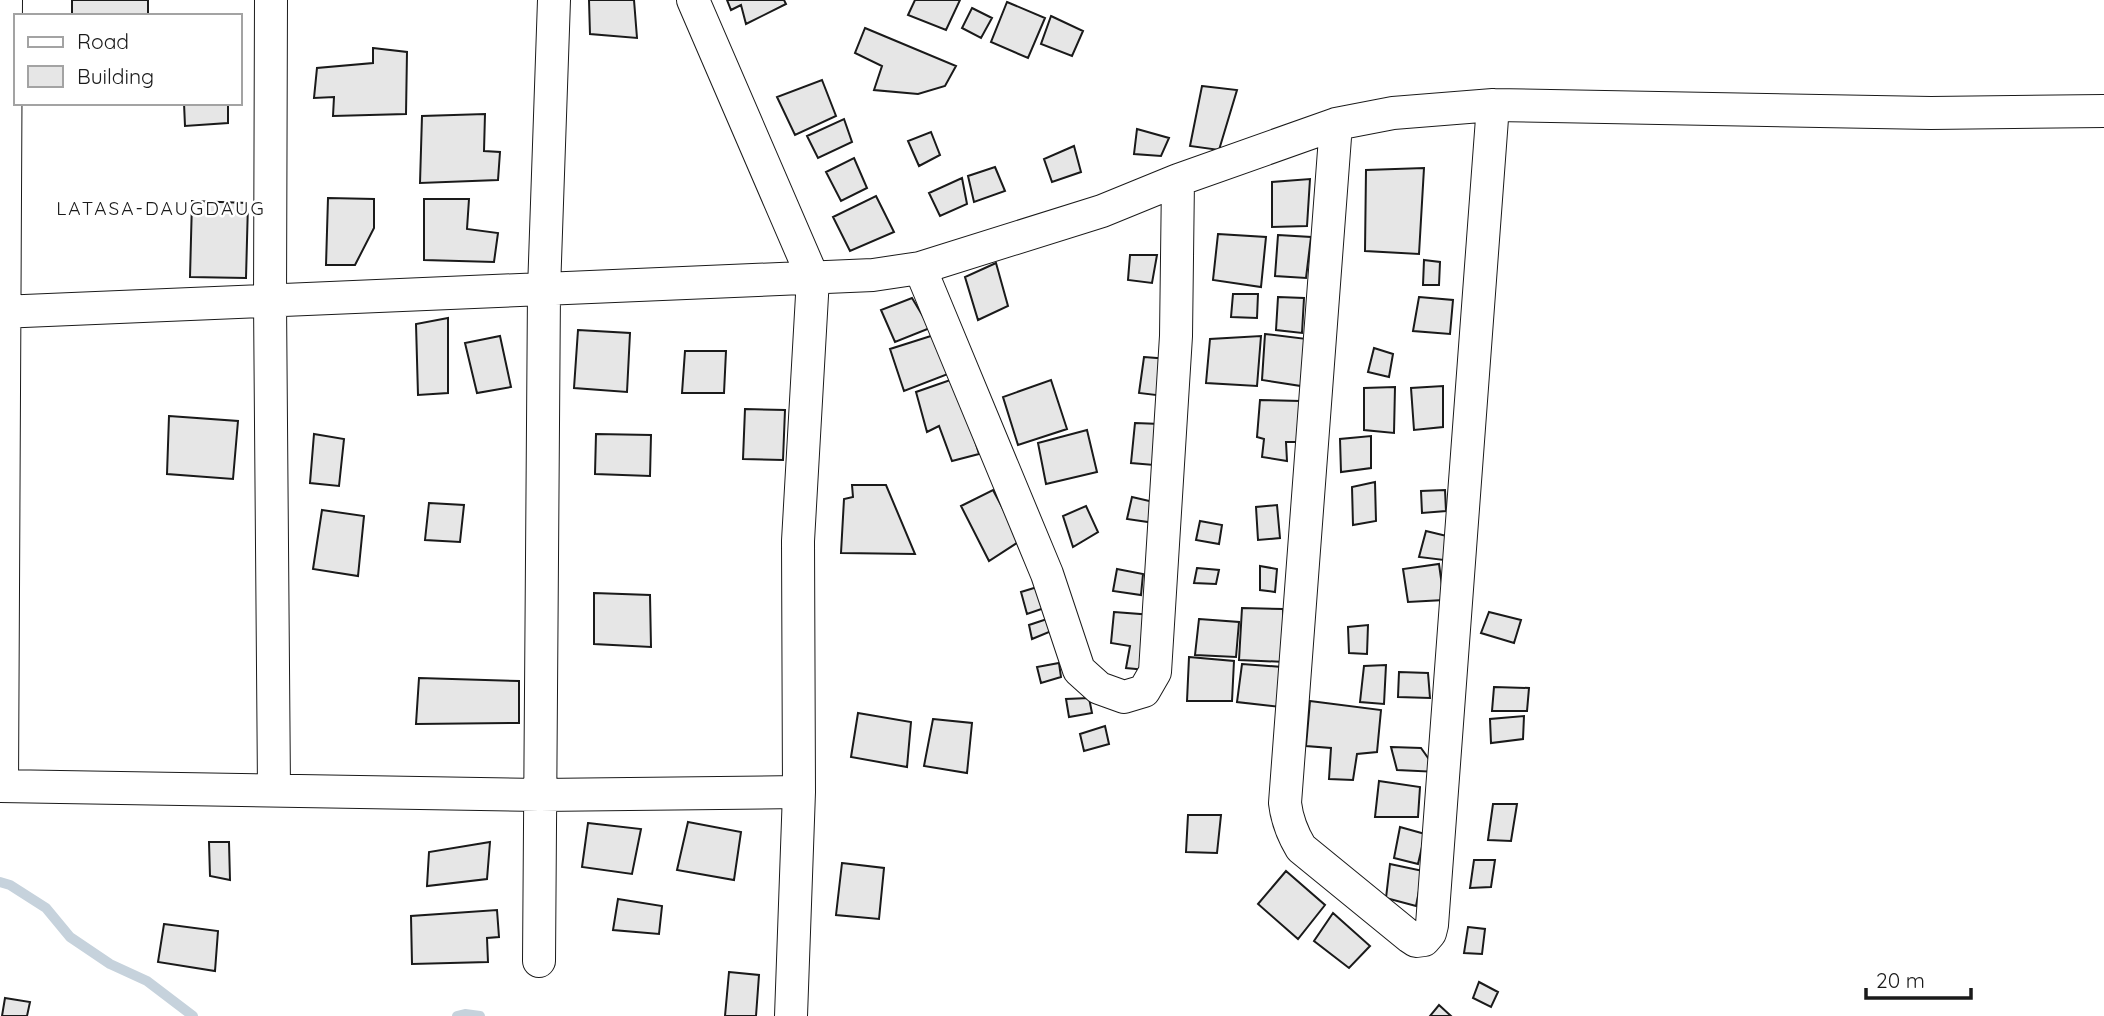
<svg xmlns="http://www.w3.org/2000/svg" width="2104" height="1016" font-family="Quicksand,sans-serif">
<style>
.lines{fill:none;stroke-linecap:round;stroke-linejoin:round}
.stream{stroke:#c6d2dc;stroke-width:10}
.building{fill:#e6e6e6;stroke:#1a1a1a;stroke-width:2}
.street-casing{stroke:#1a1a1a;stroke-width:34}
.street{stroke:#fff;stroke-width:32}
.labels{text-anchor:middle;stroke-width:5;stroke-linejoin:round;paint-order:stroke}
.neighbourhood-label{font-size:19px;letter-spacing:2px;fill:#1a1a1a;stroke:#fff}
</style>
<rect width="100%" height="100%" fill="#fff"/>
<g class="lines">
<path class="stream" d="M0 882 10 885 46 908 70 937 110 964 147 981 193 1016
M457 1016 465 1014 480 1016"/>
</g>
<path class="building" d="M72 0H148V16H72Z
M589 0H634L637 38 590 34Z
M727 0H784L786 4 746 24 741 5 731 10Z
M915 0H960L946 30 908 15Z
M1007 2 1045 18 1028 58 991 42Z
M972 8 992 18 981 38 962 28Z
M1051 16 1083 31 1072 56 1041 44Z
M865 28 956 66 945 86 918 94 874 90 882 66 855 53Z
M373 48 407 52 406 114 333 116 334 97 314 98 317 68 373 63Z
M822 80 836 116 795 135 777 97Z
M1202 86 1237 90 1219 150 1190 146Z
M184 103H228V123L185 126Z
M485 114 484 151 500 152 498 180 420 183 422 116Z
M844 119 852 142 818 158 807 136Z
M1137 129 1169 138 1161 156 1134 154Z
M931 132 940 155 919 166 908 141Z
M1074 146 1081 172 1052 182 1044 159Z
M854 158 867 188 841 201 826 172Z
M995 167 1005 191 974 202 968 176Z
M1424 168 1419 254 1365 251 1366 170Z
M962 178 967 204 940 216 929 193Z
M1310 179 1307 226 1272 227V182Z
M876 196 894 232 850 251 833 217Z
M328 198 374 199V228L355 265H326Z
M424 199H469L467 229 498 233 494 262 424 260Z
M192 201 248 203 246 278 190 277Z
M1218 234 1266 237 1261 287 1213 280Z
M1278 235 1311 237 1306 278 1275 276Z
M1130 255H1157L1152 283 1128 280Z
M1424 260 1440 262 1439 285H1423Z
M996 263 1008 306 978 320 965 277Z
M1233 294H1258L1257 318 1231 317Z
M1278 297 1304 298 1302 333 1276 330Z
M1419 297 1453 300 1450 334 1413 331Z
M912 298 930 328 895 342 881 310Z
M448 318V393L418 395 416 324Z
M578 330 630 333 627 392 574 388Z
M1265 334 1307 339 1301 386 1262 380Z
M934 335 948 374 904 391 890 349Z
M500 336 511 387 477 393 465 343Z
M1261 336 1257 386 1206 383 1210 339Z
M1374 348 1393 354 1389 377 1368 372Z
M685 351H726L724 393H682Z
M1144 357 1169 359 1164 396 1139 393Z
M956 378 979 454 952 461 939 426 927 432 916 392Z
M1051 380 1067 429 1018 445 1003 397Z
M1443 386V427L1414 430 1411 388Z
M1395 387 1394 433 1364 430V388Z
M1260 400 1300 401 1299 442H1286L1287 461 1262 457 1264 439 1257 437Z
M745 409 785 410 783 460 743 459Z
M169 416 238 421 233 479 167 474Z
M1135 423 1160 424 1154 465 1131 463Z
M1087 430 1097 472 1046 484 1038 443Z
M314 434 344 439 339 486 310 483Z
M596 434 651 435 650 476 595 474Z
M1371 436V468L1341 472 1340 439Z
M1375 482 1376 521 1353 525 1352 487Z
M852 485H886L915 554 841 553 844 499 853 497Z
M993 490 1020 541 989 561 961 506Z
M1445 490 1446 511 1422 513 1421 491Z
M1132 497 1158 503 1155 523 1127 519Z
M429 503 464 505 460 542 425 540Z
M1277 505 1280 538 1258 540 1256 507Z
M1086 506 1098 532 1073 547 1063 516Z
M322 510 364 516 358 576 313 569Z
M1200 521 1222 525 1219 544 1196 540Z
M1426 531 1455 538 1452 561 1419 557Z
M1439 564 1444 600 1408 602 1403 569Z
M1260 566 1277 569 1275 592 1260 590Z
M1197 568 1219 570 1216 584 1194 583Z
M1117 569 1143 574 1141 595 1113 591Z
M1047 584 1053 605 1027 614 1021 592Z
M594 593 650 595 651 647 594 644Z
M1242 608 1283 609 1285 662 1239 660Z
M1114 612 1153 615 1146 670 1126 668 1130 646 1111 643Z
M1489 612 1521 620 1514 643 1481 633Z
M1050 618 1054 630 1032 639 1029 625Z
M1199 619 1239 622 1236 657 1195 655Z
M1368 625 1367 654 1349 653 1348 627Z
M1189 657 1234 661 1232 701H1187Z
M1059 663 1061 677 1041 683 1037 667Z
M1242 664 1282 667 1280 707 1237 702Z
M1386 665 1384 704 1360 702 1364 666Z
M1399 672 1428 673 1430 698 1398 697Z
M419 678 519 681V723L416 724Z
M1494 687 1529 688 1527 711H1492Z
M1089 698 1092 713 1069 717 1066 699Z
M1310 701 1381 710 1377 752 1357 754 1353 780 1329 779 1331 748 1306 746Z
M858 713 911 722 907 767 851 757Z
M1524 716 1523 739 1491 743 1490 719Z
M933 719 972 723 967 773 924 766Z
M1105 726 1109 744 1084 751 1080 734Z
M1391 747 1421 748 1438 772 1397 770Z
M1379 781 1420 787 1418 817H1375Z
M1493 804H1517L1511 841 1488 840Z
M1188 815H1221L1217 853 1186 852Z
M688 822 741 832 734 880 677 870Z
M588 823 641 829 632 874 582 867Z
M1400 827 1425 834 1418 864 1394 858Z
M209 842H229L230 880 210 876Z
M490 842 487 879 427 886 429 852Z
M1474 860H1495L1491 887 1470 888Z
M842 863 884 868 879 919 836 915Z
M1390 864 1423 871 1416 906 1386 898Z
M1286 871 1325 905 1298 939 1258 904Z
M618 899 662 906 659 934 613 930Z
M497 910 499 937 487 938 488 962 412 964 411 916Z
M1333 913 1370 946 1349 968 1314 941Z
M164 924 218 931 215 971 158 962Z
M1468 927 1485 929 1482 954 1464 953Z
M729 972 759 975 756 1016H725Z
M1479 982 1498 992 1491 1007 1473 998Z
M5 998 30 1002 27 1016H2Z
M1439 1005 1451 1016H1430Z"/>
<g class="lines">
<defs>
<path id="street" d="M271 0 270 301 274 790
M693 0 813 278 798 541 799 792 791 1016
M1336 124 1285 803C1287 820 1292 833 1301 848L1410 937 1416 941 1424 940 1430 933 1432 925 1493 105
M920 268 1047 574 1079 670 1099 688 1124 697 1144 691 1155 672 1176 336 1178 180
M0 312 873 275 920 268 1102 211 1178 180 1336 124 1393 113 1493 105 1931 113 2104 111
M0 786 540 795 799 792
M2 786 6 0
M539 961 544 290 554 0"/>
</defs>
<use href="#street" class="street-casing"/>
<use href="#street" class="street"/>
</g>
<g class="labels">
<g class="neighbourhood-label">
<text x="161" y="215">LATASA-DAUGDAUG</text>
</g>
</g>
<rect x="14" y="14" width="228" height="91" fill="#ffffff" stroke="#a3a3a3" stroke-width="2"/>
<rect x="28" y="37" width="35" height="10" fill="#ffffff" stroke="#a3a3a3" stroke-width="2"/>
<text x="77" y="49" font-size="21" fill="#1a1a1a">Road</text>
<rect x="28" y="66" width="35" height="21" fill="#e6e6e6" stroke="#a3a3a3" stroke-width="2"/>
<text x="77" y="84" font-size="21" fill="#1a1a1a">Building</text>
<path d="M1866 988v10h105v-10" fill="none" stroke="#1a1a1a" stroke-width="3.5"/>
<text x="1876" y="988" font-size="21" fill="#1a1a1a" stroke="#ffffff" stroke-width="5" paint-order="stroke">20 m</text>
</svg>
